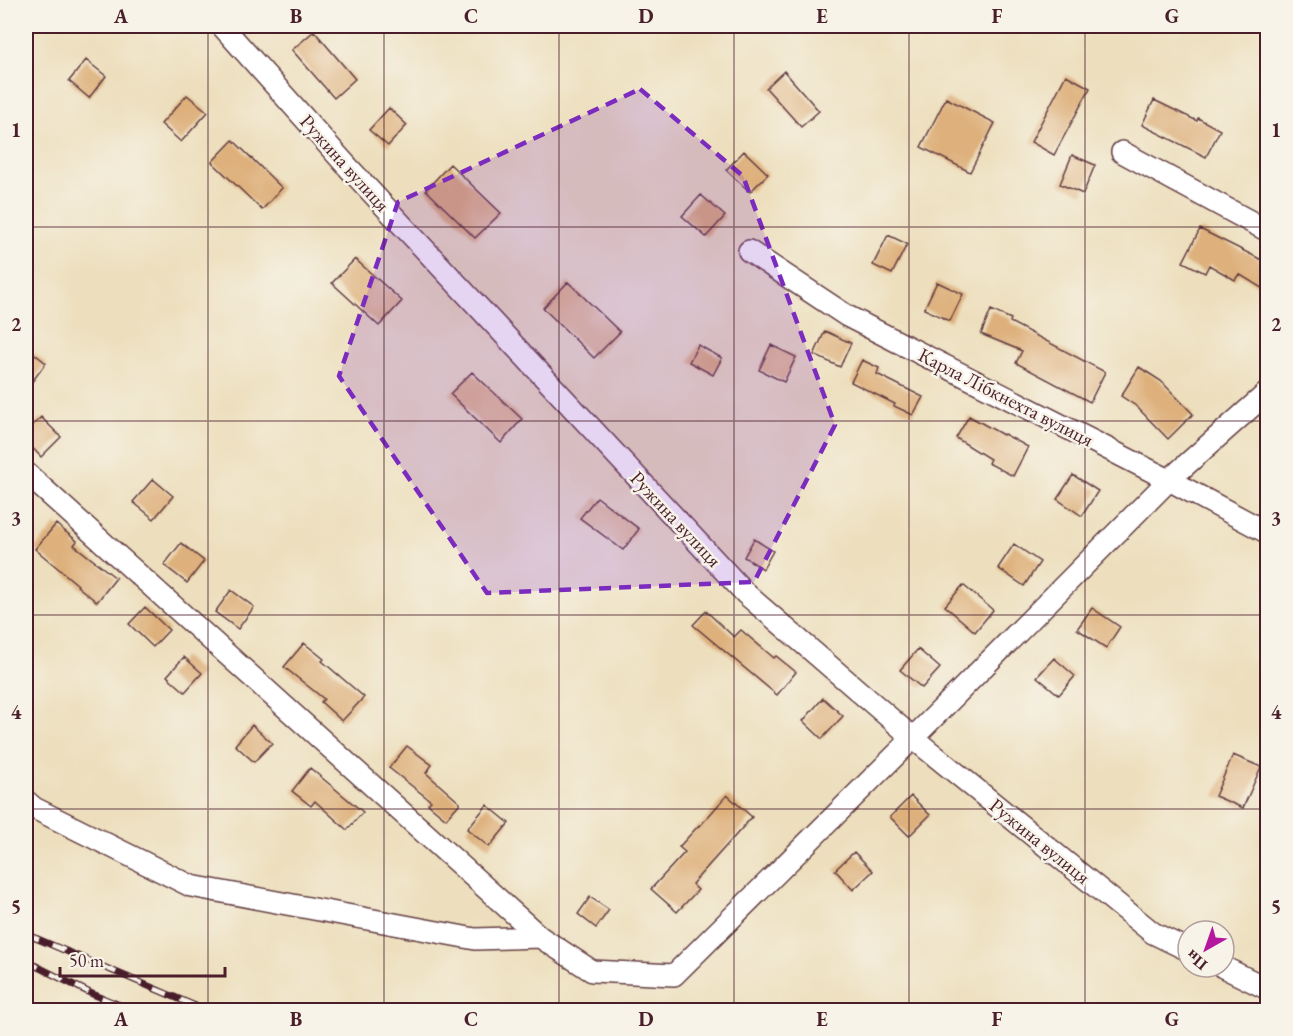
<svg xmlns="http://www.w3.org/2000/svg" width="1293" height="1036" font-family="'EB Garamond',serif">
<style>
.building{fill:#deb07c}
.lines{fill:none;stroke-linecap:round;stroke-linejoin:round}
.street-casing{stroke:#623c41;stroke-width:24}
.street{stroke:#fff;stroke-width:21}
.rail-casing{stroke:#4a1f2b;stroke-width:7}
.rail{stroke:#f7f3e8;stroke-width:4.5;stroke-dasharray:14;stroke-linecap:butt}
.marked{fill:#7b2cbf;fill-opacity:0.2;stroke:#7b2cbf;stroke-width:4.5;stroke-dasharray:12 8;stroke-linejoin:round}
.grid{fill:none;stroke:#4a1f2b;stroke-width:1.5;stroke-opacity:0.55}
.labels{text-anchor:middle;stroke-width:5;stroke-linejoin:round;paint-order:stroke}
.street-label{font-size:20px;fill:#4a1f2b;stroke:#f7f3e8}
.neatline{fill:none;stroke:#4a1f2b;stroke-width:2}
.grid-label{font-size:20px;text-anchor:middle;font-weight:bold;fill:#4a1f2b}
</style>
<rect width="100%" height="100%" fill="#f7f3e8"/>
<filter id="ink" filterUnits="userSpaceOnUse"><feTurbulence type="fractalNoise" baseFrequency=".0167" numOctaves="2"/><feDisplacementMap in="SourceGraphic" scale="12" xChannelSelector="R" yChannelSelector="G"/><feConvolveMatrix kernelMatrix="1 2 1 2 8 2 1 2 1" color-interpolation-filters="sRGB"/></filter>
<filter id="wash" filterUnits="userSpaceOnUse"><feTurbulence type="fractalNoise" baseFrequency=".008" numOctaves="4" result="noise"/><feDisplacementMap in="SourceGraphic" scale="24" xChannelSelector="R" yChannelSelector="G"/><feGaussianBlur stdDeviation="1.35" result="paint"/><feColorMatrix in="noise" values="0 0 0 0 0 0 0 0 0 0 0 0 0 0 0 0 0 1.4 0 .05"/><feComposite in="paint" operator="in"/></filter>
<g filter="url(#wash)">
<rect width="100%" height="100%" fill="#eddfbd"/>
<g id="blocks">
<path class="building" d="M314 31 355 79 334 98 292 50Z
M86 60 106 76 89 98 69 81Z
M784 71 819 111 801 127 766 88Z
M1066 75 1090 88 1054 155 1031 142Z
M187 95 208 112 181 142 161 124Z
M946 98 995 123 970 172 921 147Z
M1154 100 1197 121 1198 118 1220 130 1206 157 1142 125Z
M389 108 407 125 388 146 369 130Z
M233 140 282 188 262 210 212 162Z
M744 151 768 174 750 192 726 170Z
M1072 155 1095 165 1083 194 1060 184Z
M450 164 501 213 475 238 426 190Z
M701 195 725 216 706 237 682 216Z
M1200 229 1268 263V292L1239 274 1235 280 1209 265 1205 273 1183 262Z
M888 235 907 244 892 274 873 265Z
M355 259 402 301 379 326 332 283Z
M568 282 620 332 594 358 543 308Z
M937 282 963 294 950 321 924 309Z
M991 310 1011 319 1010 322 1105 372 1090 402 1016 363 1022 351 981 334Z
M825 331 851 343 840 367 814 355Z
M698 345 722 358 713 375 689 362Z
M771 345 796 357 784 382 759 370Z
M26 347 46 363 26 390Z
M862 360 879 368 877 374 923 397 913 415 894 406 895 404 851 382Z
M1139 367 1161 381 1193 414 1168 439 1136 406 1121 396Z
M472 372 522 419 501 443 450 394Z
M969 416 1003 435 1004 434 1028 447 1013 476 988 463 990 459 956 438Z
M41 417 61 437 41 457 26 441V432Z
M1073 475 1098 491 1082 516 1057 499Z
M153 479 173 496 154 519 133 502Z
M597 497 639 529 623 550 580 518Z
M56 524 77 541 74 545 116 578 97 602 77 586 78 585 35 549Z
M754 539 773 551 763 569 744 557Z
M181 543 204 561 187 583 164 565Z
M1014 544 1040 562 1024 586 998 568Z
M963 585 993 610 975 632 945 606Z
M231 590 254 607 238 629 215 612Z
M145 607 169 630 153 647 129 624Z
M1092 608 1120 627 1106 648 1077 629Z
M706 611 734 637 741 630 774 658 776 656 796 672 777 695 693 625Z
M304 643 324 659 322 661 364 697 342 721 321 702 324 699 284 667Z
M918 649 940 668 922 688 900 670Z
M184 657 202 673 185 692 167 676Z
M1054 658 1075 676 1059 695 1037 677Z
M823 698 843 716 822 739 803 721Z
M252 725 272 743 254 762 235 745Z
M407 746 432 765 426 773 460 803 446 819 428 804 431 801 389 768Z
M1233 755 1261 767 1243 808 1215 796Z
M310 768 363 812 347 830 315 801 311 806 292 791Z
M727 795 752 817 692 884 698 890 677 912 651 889 685 852 679 847 699 825 700 826Z
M911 796 930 815 909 836 890 817Z
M487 805 509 823 489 847 467 829Z
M854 852 873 871 853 890 835 870Z
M590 897 609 910 596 928 578 914Z"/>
</g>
</g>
<g filter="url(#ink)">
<use href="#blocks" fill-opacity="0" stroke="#623c41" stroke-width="1.5"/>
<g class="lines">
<defs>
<path id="street" d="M222 26 347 166 746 594 913 738 1153 933 1188 950
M1122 152 1268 231
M749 251 847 316 1169 480 1268 533
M26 473 540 937
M26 801 34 808 191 886 475 939 540 937 592 971 674 975 913 738 1169 480 1268 392
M1223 967 1268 989"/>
</defs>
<use href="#street" class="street-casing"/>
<use href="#street" class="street"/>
<defs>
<path id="rail" d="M26 934 205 1010
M26 961 90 993 132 1010"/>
</defs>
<use href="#rail" class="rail-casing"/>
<use href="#rail" class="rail"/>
</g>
</g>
<path class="marked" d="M640 89 743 176 835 425 754 582 487 593 339 376 398 202Z"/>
<path class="grid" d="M208 26V1010M384 26V1010M559 26V1010M734 26V1010M909 26V1010M1085 26V1010M26 227H1268M26 421H1268M26 615H1268M26 809H1268"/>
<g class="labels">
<g class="street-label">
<text transform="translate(345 163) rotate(48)" y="7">Ружина вулиця</text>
<text transform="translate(1006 397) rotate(27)" y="7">Карла Лібкнехта вулиця</text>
<text transform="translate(676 519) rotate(47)" y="7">Ружина вулиця</text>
<text transform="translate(1040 841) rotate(39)" y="7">Ружина вулиця</text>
</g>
</g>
<rect width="1293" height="1036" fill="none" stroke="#f7f3e8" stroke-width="66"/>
<g transform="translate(1206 949) rotate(220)"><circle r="28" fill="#f7f3e8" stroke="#b29e9c" stroke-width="1.5"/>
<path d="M0-4.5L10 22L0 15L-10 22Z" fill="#b5179e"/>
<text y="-9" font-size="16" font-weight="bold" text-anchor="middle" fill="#4a1f2b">Пн</text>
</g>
<path d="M60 967v9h165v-9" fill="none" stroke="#4a1f2b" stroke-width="3"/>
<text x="69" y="967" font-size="18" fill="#4a1f2b" stroke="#f7f3e8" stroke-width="4.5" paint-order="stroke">50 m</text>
<rect x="33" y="33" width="1227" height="970" class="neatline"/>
<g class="grid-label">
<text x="121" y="23">A</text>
<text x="296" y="23">B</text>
<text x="471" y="23">C</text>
<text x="646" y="23">D</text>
<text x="822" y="23">E</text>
<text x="997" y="23">F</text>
<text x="1172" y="23">G</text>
<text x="16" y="137">1</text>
<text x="1276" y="137">1</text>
<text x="16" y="331">2</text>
<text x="1276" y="331">2</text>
<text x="16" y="525">3</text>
<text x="1276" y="525">3</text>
<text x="16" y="719">4</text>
<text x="1276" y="719">4</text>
<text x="16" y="913">5</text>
<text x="1276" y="913">5</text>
<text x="121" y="1026">A</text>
<text x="296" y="1026">B</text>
<text x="471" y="1026">C</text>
<text x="646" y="1026">D</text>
<text x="822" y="1026">E</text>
<text x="997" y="1026">F</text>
<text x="1172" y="1026">G</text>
</g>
</svg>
